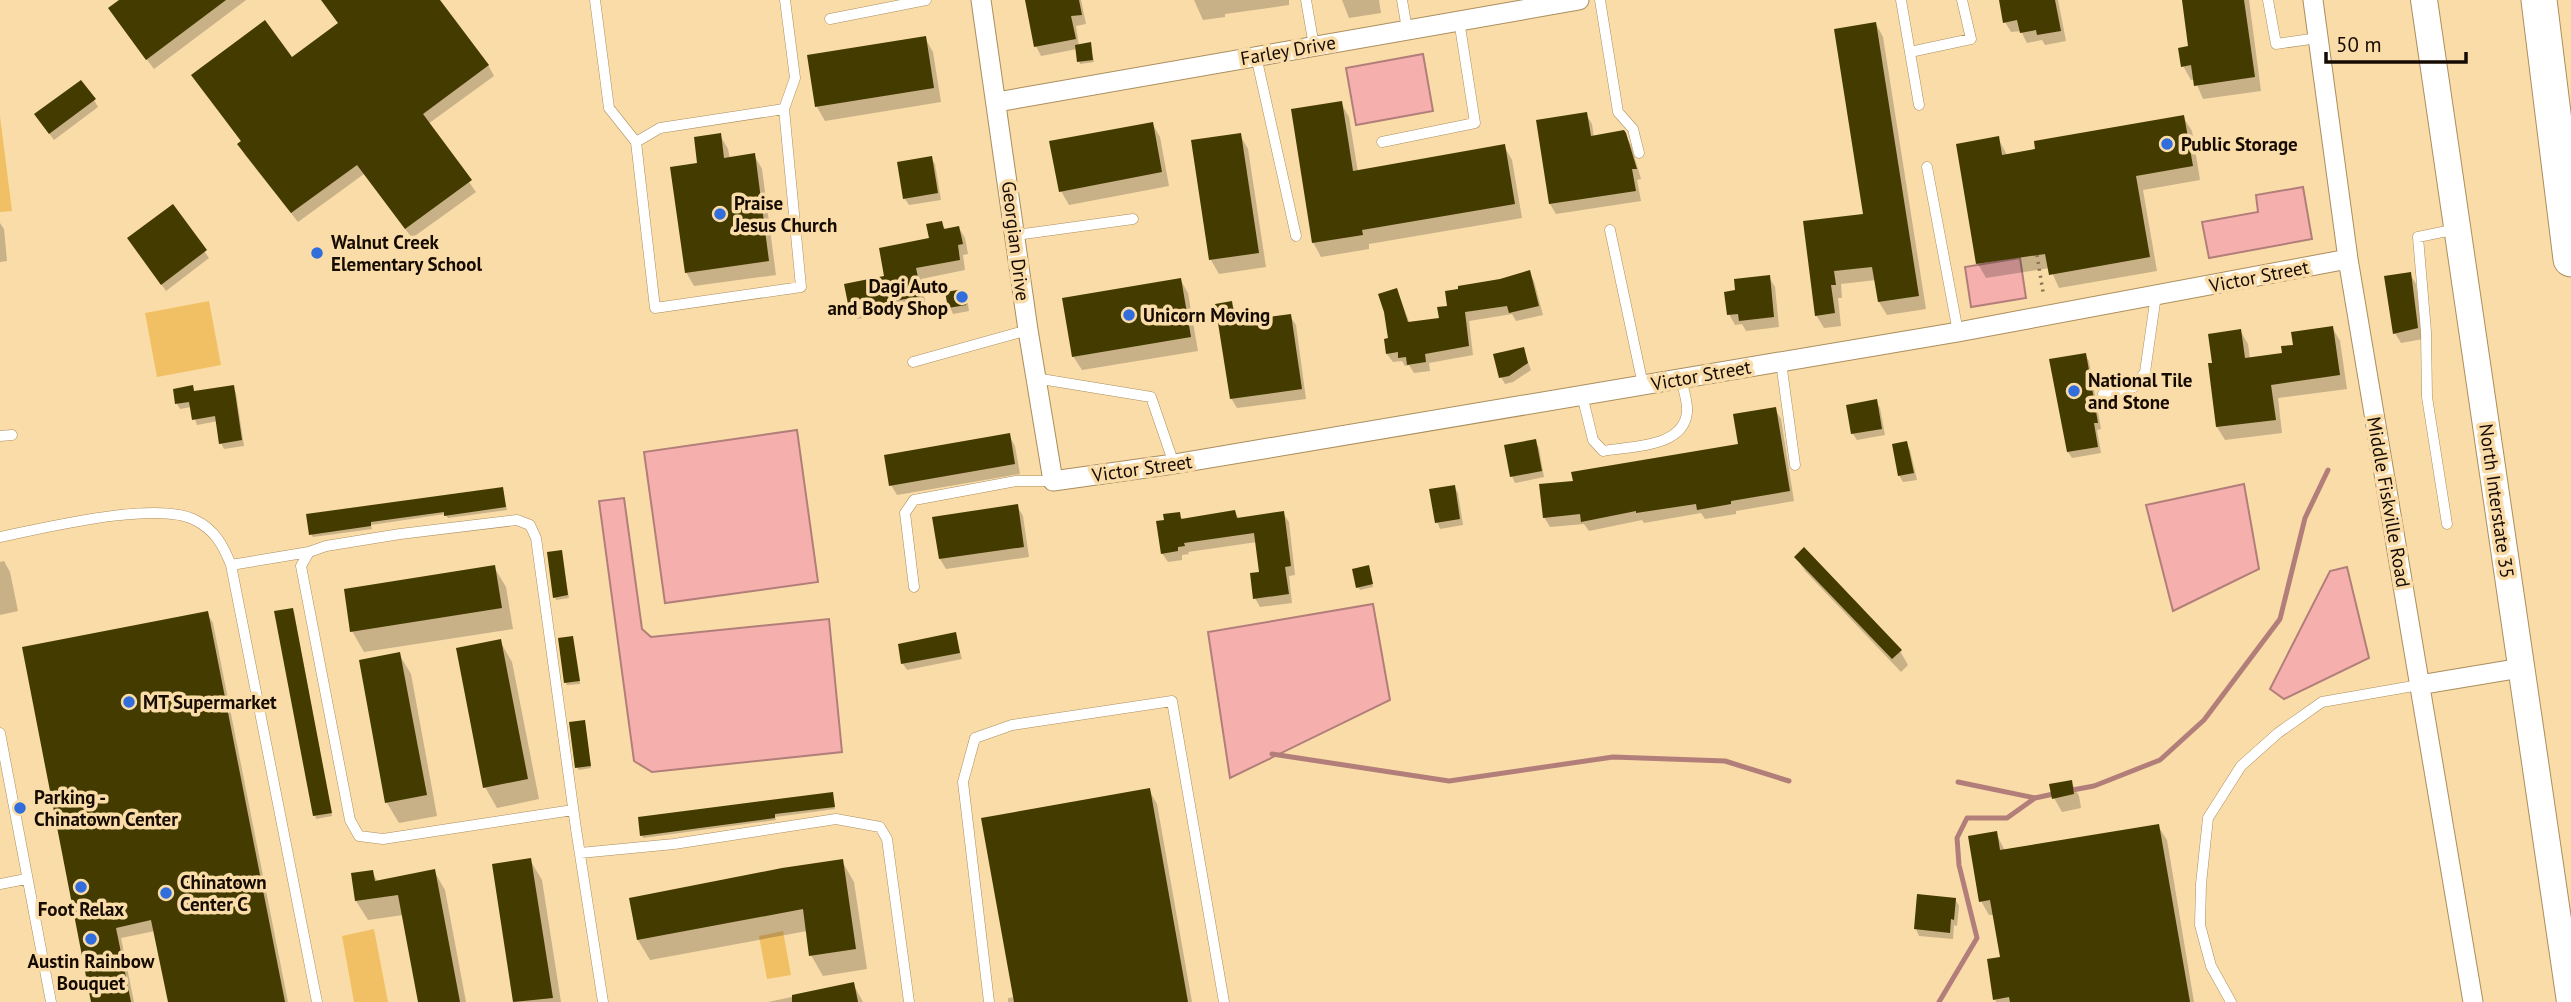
<svg xmlns="http://www.w3.org/2000/svg" width="2571" height="1002" font-family="'PT Sans',sans-serif">
<style>
.green{fill:#f2c064}
.water{fill:#f5b0ae;stroke:#b27e7a;stroke-width:2}
.shadow{fill:#0003}
.lines{fill:none;stroke-linecap:round;stroke-linejoin:round}
.stream{stroke:#b27e7a;stroke-width:5}
.building{fill:#433b00}
.lane-casing{stroke:#aa8e5d;stroke-width:11}
.street-casing{stroke:#aa8e5d;stroke-width:21}
.secondary-casing{stroke:#aa8e5d;stroke-width:28}
.highway-casing{stroke:#aa8e5d;stroke-width:37}
.path{stroke:#877354;stroke-width:3.5;stroke-dasharray:2 5;stroke-linecap:butt}
.lane{stroke:#fff;stroke-width:10}
.street{stroke:#fff;stroke-width:19}
.secondary{stroke:#fff;stroke-width:26}
.highway{stroke:#fff;stroke-width:35}
.poi-dot{fill:#316edb;stroke:#fadca9;stroke-width:2.5}
.labels{text-anchor:middle;stroke-width:7;stroke-linejoin:round;paint-order:stroke}
.street-label{font-size:19px;fill:#160b00;stroke:#fadca9}
.poi-label{font-size:19px;font-weight:bold;fill:#160b00;stroke:#fadca9;text-anchor:start}
</style>
<rect width="100%" height="100%" fill="#fadca9"/>
<path class="green" d="M0 116 12 211 0 212Z
M209 301 221 365 157 377 145 313Z
M374 929 388 1002H354L342 936Z
M783 931 791 975 767 979 759 936Z"/>
<path class="water" d="M1423 54 1433 111 1356 125 1346 68Z
M2303 187 2312 239 2209 258 2202 222 2258 212 2256 195Z
M2020 258 2026 298 1971 307 1965 267Z
M797 430 818 582 665 603 644 452Z
M2244 484 2259 569 2173 611 2146 505Z
M624 498 642 629 651 637 829 619 842 752 652 772 634 761 599 501Z
M2347 567 2369 658 2284 699 2270 689 2330 571Z
M1373 604 1390 700 1230 778 1208 632Z"/>
<path class="shadow" d="M122 0H246L154 69 116 19Z
M322 0H424L488 65 494 76 428 124 476 192 412 238 364 174 298 222 245 155 239 145 242 143 200 85 292 59 339 24Z
M1027 0H1081L1086 24 1076 26 1079 46 1090 44 1094 62 1080 64 1077 49 1041 56 1036 46Z
M1194 0H1289V5L1225 14V17L1203 20Z
M1342 0H1379L1381 13 1349 18Z
M2000 0H2058L2066 41 2045 45 2042 40 2027 43 2021 31 2011 32 2005 22Z
M2184 0H2249L2261 91 2203 99 2195 80H2191L2183 66 2190 48Z
M1876 24 1883 37 1926 309 1887 315 1879 302 1876 280 1841 284 1842 298H1838L1841 326 1824 328 1816 315 1805 223 1865 215Z
M925 38 933 52 941 102 825 121 817 107 809 57Z
M94 100 98 107 54 140 40 121Z
M1341 103 1349 117 1358 172 1504 146 1512 160 1522 218 1369 244V249L1321 257 1313 242Z
M1586 114 1592 124 1594 138 1624 132 1631 145 1641 179 1637 180 1641 201 1556 214 1550 204 1538 121Z
M2183 117 2192 131 2200 180 2143 190 2157 271 2059 288 2050 268 1986 278 1978 264 1958 145 1998 138 2007 155Z
M1152 123 1160 137 1169 186 1069 205 1061 191Z
M720 135 728 149 730 159 754 155 762 169 776 275 694 286 686 272Z
M1240 135 1248 149 1266 267 1219 274 1211 260 1193 142Z
M931 158 935 164 941 200 909 205 905 199 899 163Z
M173 206 209 258 166 291 133 244Z
M0 223 4 229 7 261 0 262Z
M941 223 946 230 959 228 965 238 968 254 963 255 965 270 921 279 926 307 857 319 851 309 846 285 886 278 931 239Z
M1529 272 1534 281 1543 315 1516 321 1512 314 1469 321 1473 355 1429 363 1430 371 1414 373 1409 365 1405 366 1402 361 1393 362 1387 354 1397 290 1410 324 1441 319 1449 307 1501 281Z
M2410 274 2416 284 2423 339 2401 343 2395 333Z
M1769 277 1775 287 1779 327 1746 331 1742 324 1735 325 1729 314 1737 292Z
M1180 279 1188 293 1198 351 1082 370 1073 356Z
M963 291 967 297 969 311 953 314 950 307Z
M1231 303 1237 313 1238 322 1290 316 1296 325 1306 399 1237 408 1231 398Z
M2332 327 2340 341 2347 389 2278 398 2282 433 2225 440 2217 427 2210 365 2214 364 2240 330 2248 344 2250 359 2284 355 2294 346Z
M1523 349 1531 370 1513 382 1505 384 1501 377Z
M2085 355 2089 361 2101 429 2097 430 2101 453 2072 458 2068 452Z
M192 387 195 393 233 387 236 393 244 446 224 449 221 443 218 421 197 425 191 407 180 409 177 404Z
M1876 401 1880 408 1885 435 1857 440 1853 434 1848 406Z
M1775 409 1781 419 1794 501 1736 511V514L1705 519 1701 513 1644 523 1642 520 1589 531 1584 524 1550 527 1544 517 1575 482 1740 446Z
M1009 435 1015 446 1020 474 897 495 891 485Z
M1535 441 1539 448 1544 477 1515 483 1512 476Z
M1906 443 1910 450 1917 480 1903 482 1899 475Z
M1454 486 1458 493 1463 525 1440 529 1437 522Z
M503 489 507 510 448 518 445 514 371 525 372 529 313 537 311 534Z
M1017 506 1023 516 1029 557 946 569 940 559Z
M1235 512 1239 519 1283 513 1289 522 1295 575 1289 576 1292 603 1260 607 1255 598 1261 574 1257 542 1188 552 1189 554 1182 555V560L1168 562 1162 553 1166 521 1179 514 1183 520Z
M561 552 569 598 556 600 555 597Z
M1796 557 1900 651 1908 665 1901 672 1805 571Z
M4 561 10 572 18 611 0 615V562Z
M494 567 506 587 513 629 364 652 352 631Z
M1370 570 1373 587 1360 590 1358 587Z
M294 612 332 816 316 819 276 613Z
M207 613 213 623 288 1002H170L155 931 121 938 134 1002H93Z
M955 634 962 659 907 670 903 664 900 645Z
M572 637 580 684 567 685 566 683Z
M500 641 512 662 539 799 497 808 485 787Z
M399 654 411 674 437 816 399 823 387 803 361 661Z
M585 724 591 768 579 770 577 767Z
M2071 782 2079 796 2081 808 2062 812 2054 798Z
M1149 790 1157 804 1192 1002H1008V998L1015 997Z
M832 794 835 809 775 817 776 820 643 838 642 835Z
M2158 826 2167 840 2194 1002H1996L1989 961 2002 959 1994 915H1989L1981 901 1996 833 2005 851Z
M530 860 542 880 561 1002H515L494 865Z
M842 861 854 882 867 969 823 976 811 955 807 931 650 960 638 940 631 899Z
M434 871 445 890 466 1002H420L403 915 368 920 356 901 372 872 378 882Z
M1955 899 1959 906 1957 926 1954 925 1953 939 1919 936 1916 929Z
M853 984 863 1002H768Z"/>
<g class="lines">
<path class="stream" d="M1272 754 1449 781 1613 757 1725 761 1789 781
M1958 782 2035 798 2058 793
M2067 791 2094 786 2160 760 2204 720 2280 619 2305 518 2328 470
M1939 1002 1977 938 1959 865 1957 838 1967 818H2007L2035 798"/>
</g>
<path class="building" d="M119 0H226L146 60 108 8Z
M321 0H440L489 65 423 114 472 180 405 229 357 165 291 213 237 144 241 141 191 75 265 20 292 57 338 23Z
M1025 0H1079L1082 15 1071 16 1076 39 1034 47Z
M1999 0H2055L2061 31 2037 35 2036 30 2020 33 2017 20 2003 23Z
M2182 0H2244L2255 77 2194 86 2191 65 2181 67 2178 48 2188 46Z
M1876 22 1919 296 1878 302 1872 267 1834 271 1836 285H1831L1835 313 1815 316 1803 221 1863 214 1834 29Z
M926 36 934 88 815 107 807 55Z
M1091 42 1093 60 1077 62 1075 45Z
M81 80 96 99 49 134 34 114Z
M1342 101 1353 171 1505 144 1515 204 1362 230 1363 235 1312 243 1291 109Z
M1587 112 1591 136 1624 130 1626 133 1637 169H1632L1636 191 1549 204 1536 120Z
M2184 115 2193 166 2136 176 2150 257 2049 275 2045 254 1976 264 1956 144 1999 136 2002 155 2035 149 2034 141Z
M1153 122 1162 172 1059 192 1049 141Z
M721 133 724 158 755 153 769 261 685 273 670 167 697 163 694 137Z
M1241 133 1259 253 1209 260 1191 140Z
M932 156 938 193 903 199 897 162Z
M173 204 207 250 161 285 127 238Z
M942 221 944 229 959 226 963 244 958 245 960 260 916 268 922 296 849 309 844 284 884 276 879 248 929 238 926 224Z
M1530 270 1539 306 1509 313 1507 306 1465 312 1469 346 1425 354 1426 362 1407 365 1406 357 1398 358V352L1386 354 1384 339 1388 338 1384 312 1378 294 1397 288 1408 322 1439 318 1437 307 1447 306 1445 291 1458 289V286L1500 279Z
M2411 272 2418 328 2393 334 2384 276Z
M1770 275 1774 317 1739 321 1738 314 1727 315 1724 292 1735 290 1734 279Z
M1181 278 1191 337 1072 357 1062 298Z
M964 289 966 305 948 308 945 292Z
M1232 301 1235 321 1291 314 1302 389 1230 399 1215 304Z
M2333 326 2340 375 2271 385 2276 420 2216 427 2208 363H2212L2208 334 2241 329 2245 358 2282 353 2281 346 2293 345 2291 332Z
M1524 347 1528 363 1509 376 1499 378 1493 354Z
M2086 353 2098 423H2094L2098 447 2067 452 2049 359Z
M193 385 194 391 234 385 242 440 219 444 215 416 192 420 189 402 175 404 173 389Z
M1877 399 1882 429 1851 434 1846 405Z
M1776 407 1790 491 1731 501V504L1697 510 1696 504 1636 513V511L1581 522 1580 514 1543 518 1539 484 1573 481 1571 472 1738 444 1733 414Z
M1010 433 1015 464 889 486 884 455Z
M1536 439 1542 471 1510 477 1504 445Z
M1907 441 1914 473 1898 476 1892 444Z
M1455 485 1460 519 1435 523 1429 489Z
M503 487 506 507 444 516V512L371 522V526L309 535 306 514Z
M1018 504 1024 547 939 559 932 517Z
M1235 510 1237 518 1284 511 1291 566 1285 567 1289 594 1253 599 1250 573 1259 572 1254 533 1184 543 1185 546 1178 547V551L1161 554 1156 521 1164 520 1163 514 1180 512 1181 519Z
M1804 547 1902 650 1892 659 1794 557Z
M562 550 568 595 553 598 547 552Z
M495 565 502 608 350 632 344 589Z
M1369 565 1373 584 1356 588 1352 569Z
M293 608 332 813 313 816 274 611Z
M208 611 285 1002H168L151 920 116 928 131 1002H91L22 647Z
M956 632 960 653 901 664 898 644Z
M573 636 580 681 564 683 558 638Z
M501 639 528 779 483 788 456 648Z
M400 652 427 795 385 803 359 660Z
M585 720 591 766 575 768 569 722Z
M2072 780 2074 794 2052 799 2049 784Z
M1150 788 1188 1002H1014L981 818Z
M833 792 835 807 775 814V818L640 836 638 817Z
M2159 824 2190 1002H2010L2009 997 1993 1000 1987 959 2000 957 1990 900 1979 902 1968 836 1997 831 2000 850Z
M531 858 553 998 513 1002 492 864Z
M843 859 856 949 809 956 803 909 637 940 629 898 782 868Z
M435 869 460 1002H418L398 895 355 901 351 873 373 870 375 881Z
M1917 894 1956 898 1954 920 1951 919 1950 933 1914 929Z
M854 982 858 1002H792V995Z"/>
<g class="lines">
<defs>
<path id="lane" d="M595 0 609 108 636 142
M1306 0 1314 46
M1402 0 1407 29
M1600 0 1618 112 1633 129 1639 153
M1901 0 1919 105
M2268 0 2276 44 2318 38
M830 19 926 0
M1910 52 1971 39 1962 0
M1256 56 1296 236
M784 109 660 128 636 142 655 308 801 287 784 109 795 78 785 0
M1382 142 1475 123 1459 20
M1927 167 1958 332
M1610 230 1643 385
M1016 235 1133 219
M913 362 1028 330
M1781 362 1795 465
M1035 378 1151 397 1174 464
M2103 394 2134 387 2145 372 2156 295
M1582 395 1593 440 1603 451C1630 446 1684 448 1687 412 1688 402 1683 388 1681 379
M0 436 12 435
M2447 524 2427 397 2426 332 2418 237 2457 229
M0 537C45 528 156 500 195 520 215 530 223 545 231 565L317 1002
M231 565 309 552
M914 587 905 513 914 500 1016 481H1053
M0 733 51 1002
M573 810 383 839 359 836 350 820 301 566 309 552 326 546 400 534 517 520 530 525 536 538 576 829 603 1002
M580 853 674 844 836 819 880 827 887 839 909 1002
M0 884 26 879
M989 1002 963 782 975 738 1012 725 1172 701 1224 1002
M2231 1002 2211 966 2200 925 2201 884 2208 818 2241 766 2278 733 2322 702 2419 685"/>
<path id="street" d="M981 0 1028 330 1053 481 1174 464 1958 332 2348 259
M2313 0 2348 259 2473 1002
M997 102 1579 0
M2419 685 2521 668"/>
<path id="secondary" d="M2424 0 2570 1002"/>
<path id="highway" d="M2539 0 2571 259"/>
</defs>
<use href="#lane" class="lane-casing"/>
<use href="#street" class="street-casing"/>
<use href="#secondary" class="secondary-casing"/>
<use href="#highway" class="highway-casing"/>
<path class="path" d="M2037 255 2043 292"/>
<use href="#lane" class="lane"/>
<use href="#street" class="street"/>
<use href="#secondary" class="secondary"/>
<use href="#highway" class="highway"/>
</g>
<g class="poi-dot">
<circle cx="2167" cy="144" r="7"/>
<circle cx="720" cy="214" r="7"/>
<circle cx="317" cy="253" r="7"/>
<circle cx="962" cy="297" r="7"/>
<circle cx="1129" cy="315" r="7"/>
<circle cx="2074" cy="391" r="7"/>
<circle cx="129" cy="702" r="7"/>
<circle cx="20" cy="808" r="7"/>
<circle cx="81" cy="887" r="7"/>
<circle cx="166" cy="893" r="7"/>
<circle cx="91" cy="939" r="7"/>
</g>
<g class="labels">
<g class="street-label">
<text transform="translate(1288 50) rotate(-10)" y="7">Farley Drive</text>
<text transform="translate(1016 241) rotate(83)" y="7">Georgian Drive</text>
<text transform="translate(2259 276) rotate(-11)" y="7">Victor Street</text>
<text transform="translate(1701 375) rotate(-10)" y="7">Victor Street</text>
<text transform="translate(1142 468) rotate(-8)" y="7">Victor Street</text>
<text transform="translate(2497 501) rotate(82)" y="7">North Interstate 35</text>
<text transform="translate(2389 502) rotate(80)" y="7">Middle Fiskville Road</text>
</g>
<g class="poi-label">
<text x="2181" y="151">Public Storage</text>
<text x="734" y="210">Praise<tspan x="734" dy="22">Jesus Church</tspan></text>
<text x="331" y="249">Walnut Creek<tspan x="331" dy="22">Elementary School</tspan></text>
<text x="948" y="293" text-anchor="end">Dagi Auto<tspan x="948" dy="22">and Body Shop</tspan></text>
<text x="1143" y="322">Unicorn Moving</text>
<text x="2088" y="387">National Tile<tspan x="2088" dy="22">and Stone</tspan></text>
<text x="143" y="709">MT Supermarket</text>
<text x="34" y="804">Parking -<tspan x="34" dy="22">Chinatown Center</tspan></text>
<text x="180" y="889">Chinatown<tspan x="180" dy="22">Center C</tspan></text>
<text x="81" y="916" text-anchor="middle">Foot Relax</text>
<text x="91" y="968" text-anchor="middle">Austin Rainbow<tspan x="91" dy="22">Bouquet</tspan></text>
</g>
</g>
<path d="M2326 52v10h140v-10" fill="none" stroke="#160b00" stroke-width="3.5"/>
<text x="2336" y="52" font-size="21" fill="#160b00" stroke="#fadca9" stroke-width="5" paint-order="stroke">50 m</text>
</svg>
